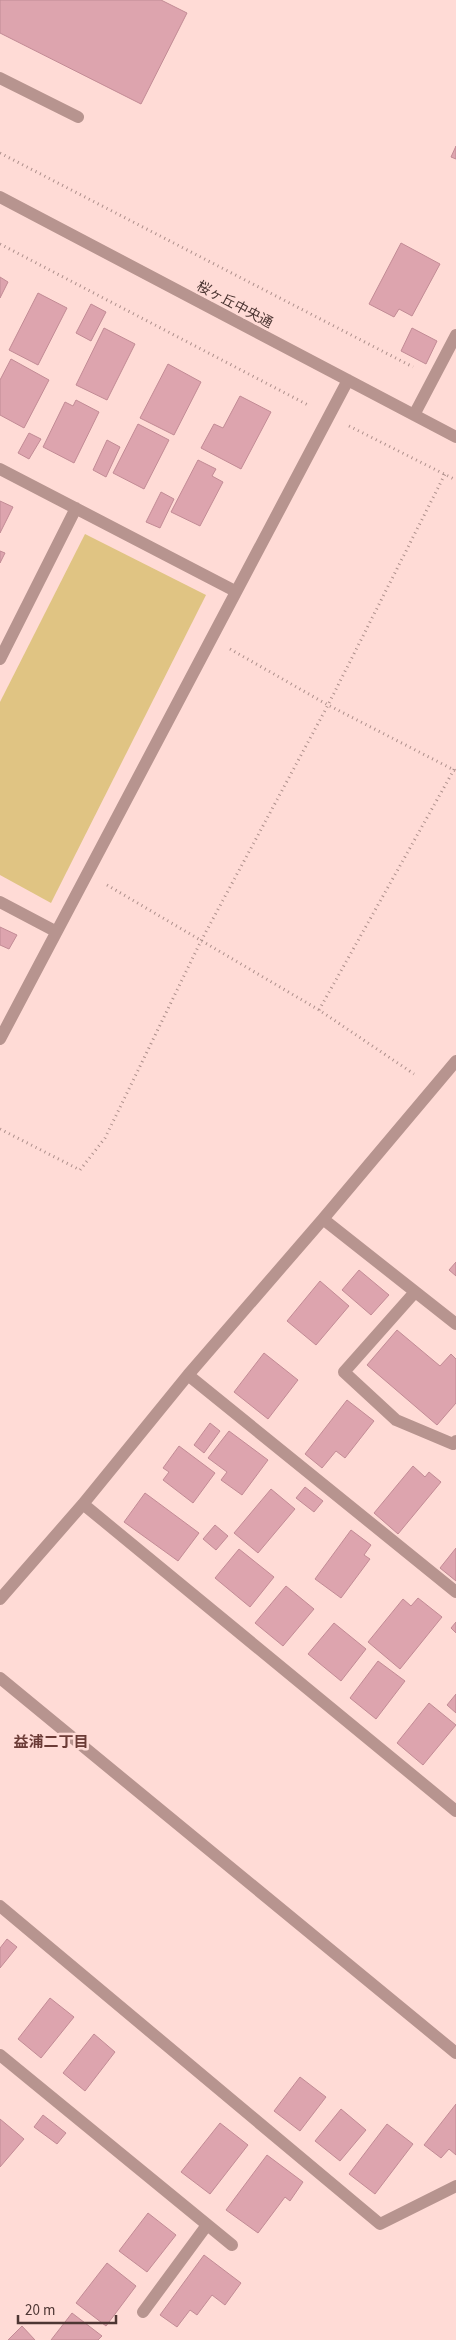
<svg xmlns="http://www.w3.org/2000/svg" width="456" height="2340" font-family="'Source Sans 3','Noto Sans JP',sans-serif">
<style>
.green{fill:#e0c483}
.building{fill:#dda4ae;stroke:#c28b95}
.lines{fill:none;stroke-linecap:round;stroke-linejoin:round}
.path{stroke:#ad8f8b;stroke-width:3;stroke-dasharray:1 4;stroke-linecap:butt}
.minor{stroke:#b7948f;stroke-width:12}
.labels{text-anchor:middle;stroke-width:5;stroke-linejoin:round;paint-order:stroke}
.street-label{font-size:14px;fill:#4d3633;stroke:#ffdbd6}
.neighbourhood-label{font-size:15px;font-weight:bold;fill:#6b3b36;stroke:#ffdbd6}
</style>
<rect width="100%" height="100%" fill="#ffdbd6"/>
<path class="green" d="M85 534 206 595 51 903 0 875V702Z"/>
<path class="building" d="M0 0H161L187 13 141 104 0 33Z
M456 146V159L451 157Z
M401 243 440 264 412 316 399 309 394 317 369 304Z
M0 277 8 282 0 298Z
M38 293 67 308 38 365 9 350Z
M91 304 106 312 91 341 76 333Z
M104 328 135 344 107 400 76 385Z
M412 328 437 341 426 364 401 351Z
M11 359 49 380 24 428 0 415V380Z
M168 364 201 382 174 435 140 418Z
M240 396 271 412 241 469 201 448 214 424 223 428Z
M76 400 99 412 74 463 43 447 65 402 73 406Z
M138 424 169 440 144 489 113 473Z
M29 433 41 439 29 459 18 453Z
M107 440 120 447 106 477 93 470Z
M198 460 216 469 212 476 223 482 200 526 171 512Z
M161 492 174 499 160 528 146 522Z
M0 501 13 507 0 533Z
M0 551 5 553 0 563Z
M0 927 17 935 9 949 0 945Z
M456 1262V1276L449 1270Z
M359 1270 389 1295 371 1315 342 1290Z
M320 1281 349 1306 316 1345 287 1321Z
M397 1330 440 1366 451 1354 456 1359V1403L437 1425 367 1365Z
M264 1353 298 1380 268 1419 234 1392Z
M347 1400 374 1421 345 1458 336 1451 322 1468 305 1454Z
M210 1423 220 1431 204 1453 194 1445Z
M229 1431 268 1460 242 1495 221 1480 227 1472 208 1458Z
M179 1446 215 1473 193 1503 163 1480 169 1472 163 1468Z
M413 1466 425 1477 429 1472 441 1482 398 1534 374 1513Z
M305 1487 323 1501 314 1512 296 1498Z
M271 1489 295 1509 258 1553 234 1533Z
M145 1493 199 1533 178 1561 124 1522Z
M215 1525 228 1536 216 1550 203 1539Z
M351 1530 371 1545 364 1555 370 1559 341 1598 315 1579Z
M456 1548V1581L440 1568Z
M239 1549 274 1577 250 1607 215 1578Z
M286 1586 314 1609 283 1646 255 1623Z
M418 1598 442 1617 400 1669 368 1642 403 1599 411 1606Z
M456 1622V1633L451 1628Z
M334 1623 366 1649 341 1681 308 1654Z
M378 1661 405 1681 376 1719 350 1698Z
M456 1694V1713L447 1705Z
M429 1703 456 1725 423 1765 397 1743Z
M7 1939 17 1947 0 1968V1948Z
M50 1998 74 2017 41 2058 18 2039Z
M94 2034 115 2052 85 2091 63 2073Z
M300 2077 326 2097 300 2131 274 2111Z
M456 2104V2155L449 2149 441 2158 424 2145Z
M341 2109 366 2130 340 2161 315 2141Z
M43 2115 66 2133 57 2144 34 2127Z
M0 2119 24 2139 0 2167Z
M220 2123 248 2145 210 2194 181 2172Z
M387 2124 413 2144 375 2194 349 2174Z
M267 2155 303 2182 290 2201 285 2197 258 2233 226 2210Z
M148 2213 176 2235 147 2272 119 2251Z
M204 2255 241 2283 225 2305 212 2295 197 2315 190 2310 177 2327 160 2315Z
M107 2263 136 2286 106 2326 76 2303Z
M72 2313 102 2336 98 2340H51Z
M22 2326 35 2340H8Z"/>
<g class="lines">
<path class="path" d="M0 153 413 367
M0 244 308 405
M349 426 456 480
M230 649 328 705 456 771
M107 885 319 1010 414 1074
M319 1010 456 766
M0 1129 80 1170 105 1138 201 941 328 705 445 474"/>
<path class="minor" d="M0 78 78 117
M0 197 456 437
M414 415 456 335
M0 469 235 591
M0 659 76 508
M0 902 55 931
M0 1039 348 380
M323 1219 456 1324
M415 1292 344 1372 396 1420 453 1444 456 1441
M188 1375 456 1592
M83 1504 456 1811
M0 1599 83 1504 188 1375 323 1219 456 1061
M0 1678 456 2053
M0 1906 380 2224 456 2186
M0 2055 232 2245
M143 2312 207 2225"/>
</g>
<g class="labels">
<g class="street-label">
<text transform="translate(235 304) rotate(28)" y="5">桜ヶ丘中央通</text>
</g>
<g class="neighbourhood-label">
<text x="51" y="1747">益浦二丁目</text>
</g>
</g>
<path d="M18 2315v8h98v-8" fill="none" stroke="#4d3633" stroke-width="2.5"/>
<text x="25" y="2315" font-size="15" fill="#4d3633" stroke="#ffdbd6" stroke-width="4" paint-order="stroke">20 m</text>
</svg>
